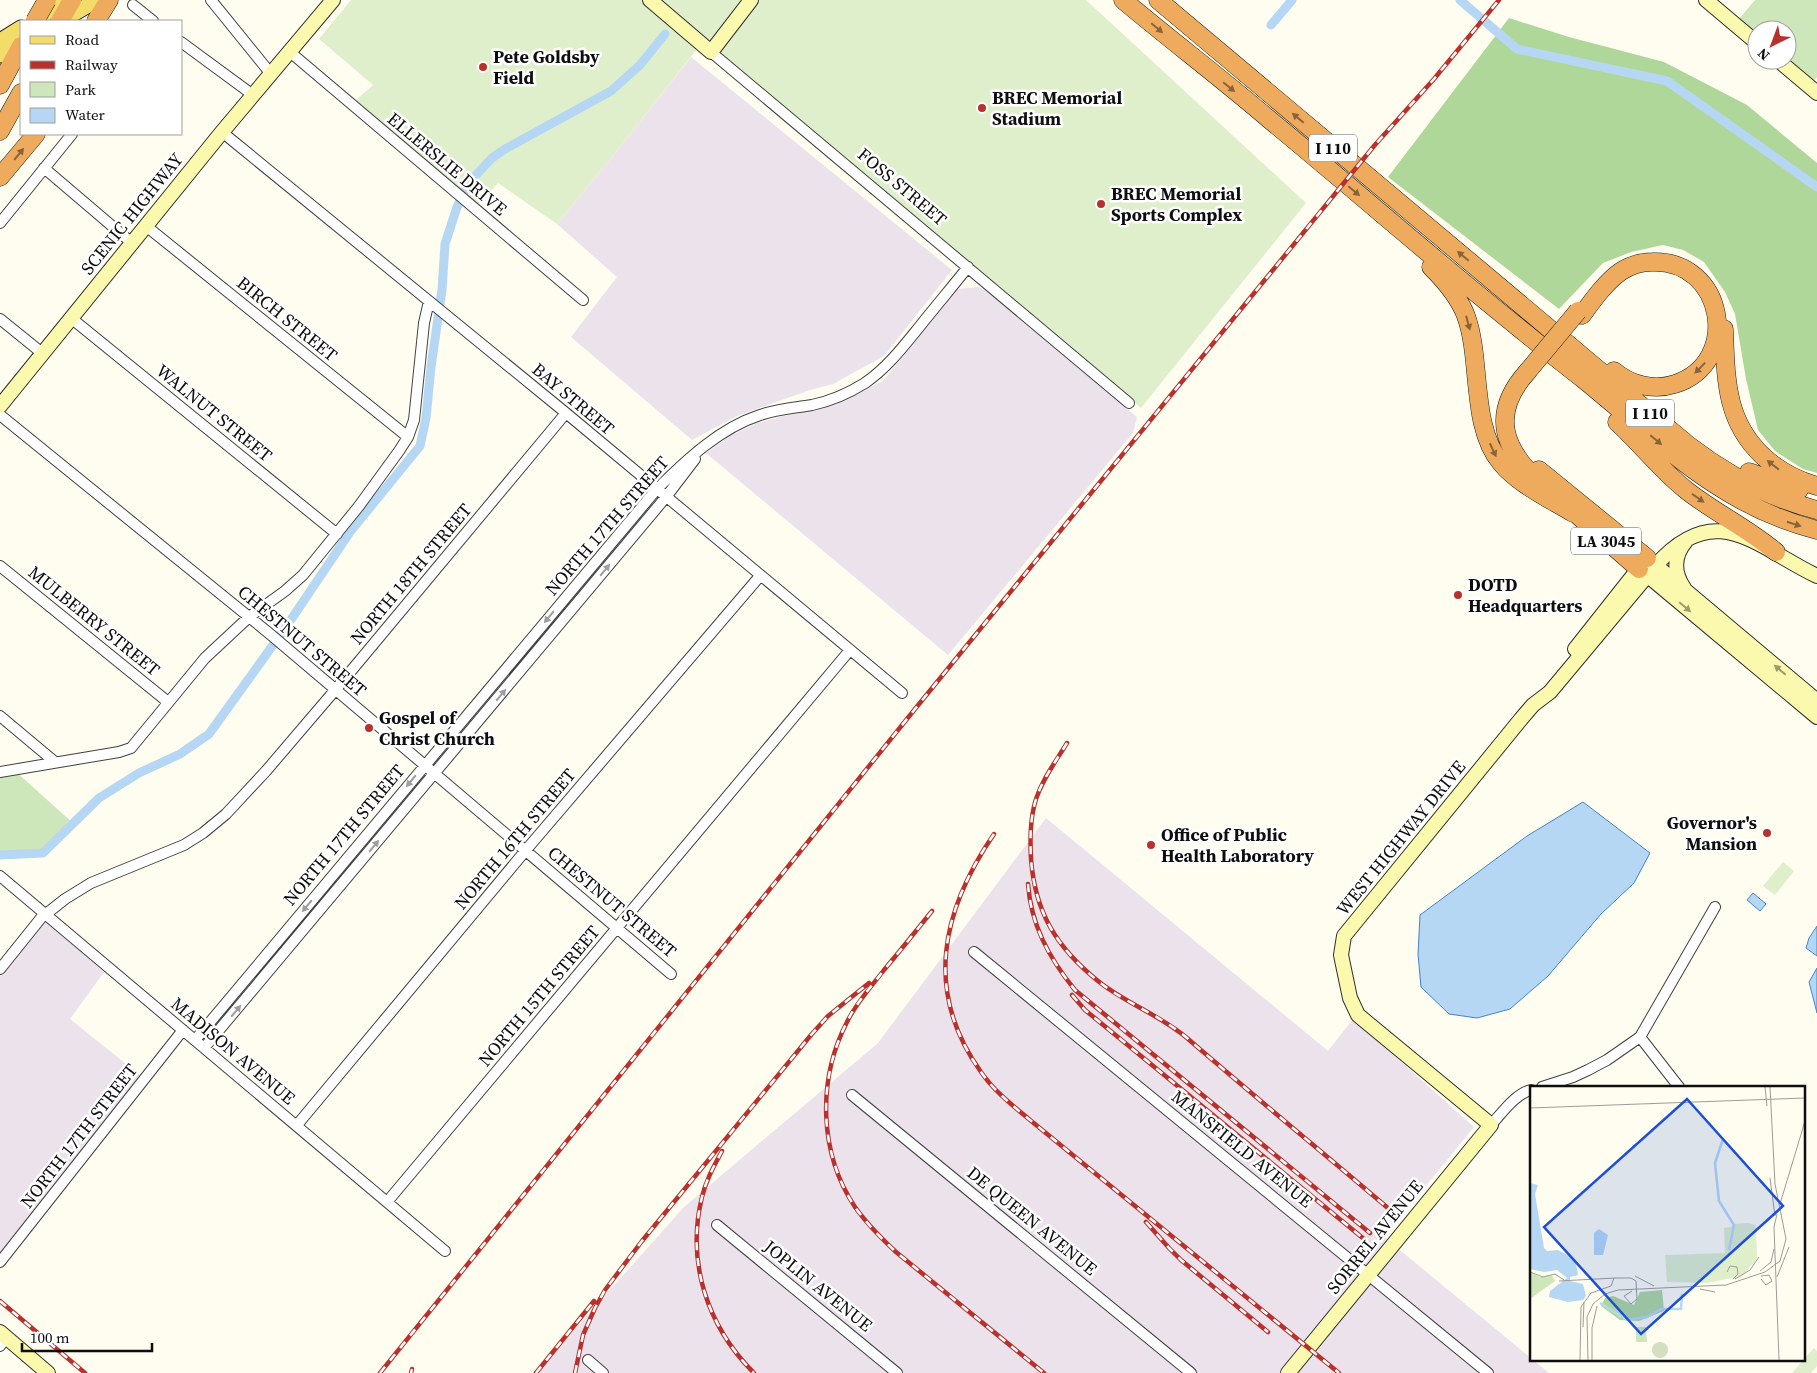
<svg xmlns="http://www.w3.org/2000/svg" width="1817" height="1373" font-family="'Source Serif 4',serif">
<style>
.industrial{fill:#ece2ec}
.green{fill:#cee7ba}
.forest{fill:#b0d79a}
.pitch{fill:#e0efcb}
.water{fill:#b6d7f3;stroke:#4086c7}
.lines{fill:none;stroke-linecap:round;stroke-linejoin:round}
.canal{stroke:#b6d7f3;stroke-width:9}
.street-casing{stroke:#414141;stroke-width:12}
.secondary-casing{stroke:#303030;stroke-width:16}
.primary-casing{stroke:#1f1f1f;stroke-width:17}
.highway-casing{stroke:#1f1f1f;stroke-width:19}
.street{stroke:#fff;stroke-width:10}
.secondary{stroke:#fbf9ad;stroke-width:14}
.primary{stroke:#f2dd6b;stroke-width:15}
.highway{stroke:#eeab5d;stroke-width:18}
.rail-casing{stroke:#b8312c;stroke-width:4.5}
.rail{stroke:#fff;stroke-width:2.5;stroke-dasharray:8;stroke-linecap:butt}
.highway-bridge-casing{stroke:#1f1f1f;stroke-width:19;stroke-linecap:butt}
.highway-bridge{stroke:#eeab5d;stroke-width:18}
.oneway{fill:#896439}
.oneway2{fill:#9f9f9f}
.oneway3{fill:#9c9b6d}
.poi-dot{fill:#b8312c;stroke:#fff;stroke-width:2}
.labels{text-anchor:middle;stroke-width:5;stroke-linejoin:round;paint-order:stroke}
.shield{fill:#fff;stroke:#565656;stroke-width:1}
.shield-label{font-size:16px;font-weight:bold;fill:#0e0e0e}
.poi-label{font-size:18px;font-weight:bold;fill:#0e0e0e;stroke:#fff;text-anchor:start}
.street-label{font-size:18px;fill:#0e0e0e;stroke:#fff}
.inset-river{fill:none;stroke:#b6d7f3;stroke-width:2.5}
.inset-road{fill:none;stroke:#9e9d95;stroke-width:1}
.view{fill:#1d4ed8;fill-opacity:0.15;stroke:#1d4ed8;stroke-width:2.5}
.inset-edge{fill:none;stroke:#0e0e0e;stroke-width:2.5}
</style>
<rect width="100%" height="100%" fill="#fefdef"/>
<path class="industrial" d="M691 57 952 270 884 356 833 384 807 391 737 416 692 440 571 337 617 277 557 224 616 152Z
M978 287 984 289 1137 417 1133 433 948 655 706 453 730 436 757 423 783 416 811 411 845 400 883 381 957 289Z
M1046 818 1328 1051 1353 1019 1474 1127 1384 1237 1549 1373H536L684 1207 878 1043Z
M45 921 104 972 70 1019 141 1076 0 1261V976Z"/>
<path class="green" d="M1755 0H1817V77L1813 82 1787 60V30H1757V34L1739 19Z
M14 770 74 824 43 853 0 855V772Z"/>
<path class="forest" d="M1509 18 1569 37 1664 62 1747 105 1817 163V473L1803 469 1775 451 1758 430 1746 379 1735 314 1725 292 1704 262 1683 250 1663 245 1631 252 1603 263 1559 309 1388 177Z"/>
<path class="pitch" d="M351 0H1086L1306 203 1141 408 704 40 616 152 557 224 498 183 479 204 356 100 373 85 319 39Z
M1783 862 1794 871 1775 895 1763 886Z
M1814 1348 1817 1351V1366L1811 1373H1792Z"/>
<path class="water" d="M1583 802 1650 853 1634 883 1601 914 1548 976 1510 1009 1477 1018 1449 1014 1421 987 1418 954 1420 915 1527 836Z
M1753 893 1766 904 1760 911 1747 900Z
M1817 926V956L1806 948 1809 938Z
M1817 968V1013L1809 982Z"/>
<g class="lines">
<path class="canal" d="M1460 0 1517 49 1667 81 1817 187
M1271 25 1292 0
M0 855 43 853 99 798 139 773 180 754 209 734 286 627 350 532 420 446 426 418 431 367 442 290 445 244 457 207 467 185 474 177 492 158 505 149 611 91 640 65 665 34"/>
<defs>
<path id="street" d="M211 0 271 74
M133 5 153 21
M181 42 253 95
M290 52 583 300
M711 52 1129 403
M222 132 566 413 902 693
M44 168 132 243
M0 223 72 134
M146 226 408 437
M71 318 337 534
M0 319 42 353
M0 415 270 634 671 974
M0 566 168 702
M0 716 55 762
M0 772 119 752 131 748 205 658 249 617 285 591 303 575 359 506 399 451 408 437 414 420 424 323 429 301
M0 876 445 1251
M974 952 1488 1373
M0 969 41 918 65 899 91 883 184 845 203 833 226 814 266 771 336 689 566 413
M1640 1037 1679 1087
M195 1040 656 490C686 460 720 428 760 415 777 409 795 408 812 405 831 401 849 393 865 383 887 368 903 347 920 326 936 306 952 287 968 267
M204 1048 666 497 695 459
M1542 1087 1573 1077 1588 1070 1607 1060 1640 1037 1715 907
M852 1095 1191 1373
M297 1125 526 850 760 576
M1491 1125C1502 1113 1515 1094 1531 1090
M387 1202 850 650
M717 1225 897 1373
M0 1262 183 1030
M0 1346 6 1338
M588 1360 603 1373"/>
<path id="secondary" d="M650 0 711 52 751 0
M1706 0 1757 43
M1778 60 1817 93
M0 406 222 132 333 0
M1641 570 1817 717
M1684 588C1673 572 1674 555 1686 541
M1575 649 1647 558 1817 701
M0 1332 48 1373
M1288 1373 1491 1125 1358 1015 1350 998 1341 955 1344 936 1521 719 1533 705 1550 692 1656 565C1716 498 1755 546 1817 576"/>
<path id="primary" d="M35 20 68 0
M61 21 97 0
M0 41 21 28
M0 55 21 45"/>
<path id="highway" d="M1123 0C1172 41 1222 79 1270 120 1355 190 1438 263 1524 332 1543 348 1563 363 1583 379 1659 440 1718 505 1817 530
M1158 0 1688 445C1727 475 1770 498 1817 510
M60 21 72 0
M96 21 109 0
M0 85 21 46
M0 131 21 93
M0 177 36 134
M1431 267C1445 281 1459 297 1466 316 1482 360 1470 426 1501 463 1518 484 1550 499 1573 513
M1582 315C1593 300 1605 283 1620 272 1629 266 1641 262 1652 262 1724 259 1743 362 1675 384 1653 391 1631 385 1614 371
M1724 329C1725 353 1725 378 1731 402 1742 445 1775 474 1817 486
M1528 371C1489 414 1503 451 1544 486
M1617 422C1641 444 1661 470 1686 490 1715 513 1748 528 1776 552
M1539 470 1647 558
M1749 472 1799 490
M1565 504 1639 569"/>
</defs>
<use href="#street" class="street-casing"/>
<use href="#secondary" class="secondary-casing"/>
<use href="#primary" class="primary-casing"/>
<use href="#highway" class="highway-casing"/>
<use href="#street" class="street"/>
<use href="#secondary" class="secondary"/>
<use href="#primary" class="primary"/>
<use href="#highway" class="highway"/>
<defs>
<path id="rail" d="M1067 743C1056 761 1043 778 1036 799 1030 819 1030 838 1031 859 1035 912 1056 947 1098 981 1125 1003 1160 1015 1187 1038 1254 1096 1322 1152 1389 1209
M994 834C942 910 923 991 981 1072 994 1091 1012 1105 1030 1120L1339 1373
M1028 884C1031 925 1049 958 1075 990L1370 1233
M932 911C916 931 900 951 884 970 871 987 856 1003 847 1022 817 1080 819 1153 855 1207 867 1224 881 1238 896 1252L1044 1373
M1072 995 1085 1010 1364 1239
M722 1151C714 1166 706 1180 702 1197 686 1262 707 1326 754 1373
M1146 1222 1169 1248 1181 1260 1268 1332
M0 1301 85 1373
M380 1373 915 709 1374 146 1434 79 1499 0
M411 1373 412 1369
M536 1373 594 1301
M575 1373 583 1335 595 1308 605 1290 642 1241 811 1035 828 1016 869 983"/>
</defs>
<use href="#rail" class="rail-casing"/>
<use href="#rail" class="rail"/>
<defs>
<path id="highway-bridge" d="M35 21 47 0
M1528 371 1578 311"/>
</defs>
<use href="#highway-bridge" class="highway-bridge-casing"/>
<use href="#highway-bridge" class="highway-bridge"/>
</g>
<defs><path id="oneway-solid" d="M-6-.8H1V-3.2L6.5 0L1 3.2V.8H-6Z" transform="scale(1.25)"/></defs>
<g class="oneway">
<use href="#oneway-solid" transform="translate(1157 28) rotate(40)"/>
<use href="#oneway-solid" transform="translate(1229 87) rotate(39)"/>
<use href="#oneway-solid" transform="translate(1298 118) rotate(-140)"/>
<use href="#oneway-solid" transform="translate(19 154) rotate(-51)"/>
<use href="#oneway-solid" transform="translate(1354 191) rotate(40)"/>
<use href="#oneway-solid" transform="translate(1463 256) rotate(-140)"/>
<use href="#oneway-solid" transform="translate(1468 323) rotate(75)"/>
<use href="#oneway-solid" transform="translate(1700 368) rotate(134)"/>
<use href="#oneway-solid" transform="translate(1656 440) rotate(40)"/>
<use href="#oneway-solid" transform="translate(1493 450) rotate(65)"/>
<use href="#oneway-solid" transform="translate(1773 465) rotate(-142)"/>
<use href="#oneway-solid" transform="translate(1698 498) rotate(35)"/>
<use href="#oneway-solid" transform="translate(1794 524) rotate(18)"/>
</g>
<g class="oneway2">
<use href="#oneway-solid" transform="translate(605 570) rotate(-50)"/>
<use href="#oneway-solid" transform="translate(549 617) rotate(130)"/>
<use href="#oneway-solid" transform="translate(501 695) rotate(-50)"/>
<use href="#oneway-solid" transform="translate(411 781) rotate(130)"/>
<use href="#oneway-solid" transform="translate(374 846) rotate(-50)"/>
<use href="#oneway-solid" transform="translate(307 906) rotate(130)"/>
<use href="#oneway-solid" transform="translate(236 1011) rotate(-50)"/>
</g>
<g class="oneway3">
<use href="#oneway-solid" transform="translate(1685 607) rotate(40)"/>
<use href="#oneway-solid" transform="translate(1780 670) rotate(-140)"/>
</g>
<g class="poi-dot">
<circle cx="483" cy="67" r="5"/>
<circle cx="982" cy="108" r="5"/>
<circle cx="1101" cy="204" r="5"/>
<circle cx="1458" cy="595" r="5"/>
<circle cx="369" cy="728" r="5"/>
<circle cx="1767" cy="833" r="5"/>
<circle cx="1151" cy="845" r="5"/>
</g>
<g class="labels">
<g class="shield">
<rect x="1309" y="134.5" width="48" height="27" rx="4"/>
<rect x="1626" y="399.5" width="48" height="27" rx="4"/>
<rect x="1571" y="527.5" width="70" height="27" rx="4"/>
</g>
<g class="shield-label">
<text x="1333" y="154">I 110</text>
<text x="1650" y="419">I 110</text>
<text x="1606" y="547">LA 3045</text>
</g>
<g class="poi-label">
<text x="493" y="63">Pete Goldsby<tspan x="493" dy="21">Field</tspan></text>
<text x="992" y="104">BREC Memorial<tspan x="992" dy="21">Stadium</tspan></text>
<text x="1111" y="200">BREC Memorial<tspan x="1111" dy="21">Sports Complex</tspan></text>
<text x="1468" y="591">DOTD<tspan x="1468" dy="21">Headquarters</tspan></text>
<text x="379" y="724">Gospel of<tspan x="379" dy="21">Christ Church</tspan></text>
<text x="1757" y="829" text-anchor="end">Governor's<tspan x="1757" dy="21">Mansion</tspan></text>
<text x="1161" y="841">Office of Public<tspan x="1161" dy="21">Health Laboratory</tspan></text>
</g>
<g class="street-label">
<text transform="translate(447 164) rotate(40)" y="6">ELLERSLIE DRIVE</text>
<text transform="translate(902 187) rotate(40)" y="6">FOSS STREET</text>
<text transform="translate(132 214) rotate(-51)" y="6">SCENIC HIGHWAY</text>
<text transform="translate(287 319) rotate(39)" y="6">BIRCH STREET</text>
<text transform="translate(573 399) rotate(40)" y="6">BAY STREET</text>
<text transform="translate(214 413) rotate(39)" y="6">WALNUT STREET</text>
<text transform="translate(607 526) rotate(-49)" y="6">NORTH 17TH STREET</text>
<text transform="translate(411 574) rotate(-50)" y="6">NORTH 18TH STREET</text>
<text transform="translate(94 621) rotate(39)" y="6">MULBERRY STREET</text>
<text transform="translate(302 641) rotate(40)" y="6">CHESTNUT STREET</text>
<text transform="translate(344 835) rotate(-50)" y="6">NORTH 17TH STREET</text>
<text transform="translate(1401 838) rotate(-51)" y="6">WEST HIGHWAY DRIVE</text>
<text transform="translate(515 839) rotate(-50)" y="6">NORTH 16TH STREET</text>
<text transform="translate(612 902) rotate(40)" y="6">CHESTNUT STREET</text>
<text transform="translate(539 996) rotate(-50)" y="6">NORTH 15TH STREET</text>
<text transform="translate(233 1051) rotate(40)" y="6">MADISON AVENUE</text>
<text transform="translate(79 1136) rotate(-52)" y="6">NORTH 17TH STREET</text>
<text transform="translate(1242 1149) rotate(39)" y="6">MANSFIELD AVENUE</text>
<text transform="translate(1032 1221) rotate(39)" y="6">DE QUEEN AVENUE</text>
<text transform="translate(1375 1237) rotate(-51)" y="6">SORREL AVENUE</text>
<text transform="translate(818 1286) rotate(39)" y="6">JOPLIN AVENUE</text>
</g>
</g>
<g transform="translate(1530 1086)">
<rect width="275" height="275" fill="#fefdef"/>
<path d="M0 186 10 191 22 189 25 195 0 213ZM106 241H116L117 256H106Z" fill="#cee7ba"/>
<path d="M132 204 134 225 109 235 90 234 71 220 75 212 83 210 104 219 110 206Z" fill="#b0d79a"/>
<path d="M122 264a8 8 0 1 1 16 0a8 8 0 1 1-16 0Z" fill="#d3dfc1"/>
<path d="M218 137 226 139 227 173 212 190 177 197 137 196 135 169 195 167 194 142 201 141 202 138Z" fill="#e0efcb"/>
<path d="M0 97 8 99 5 108 14 162 17 165 28 164 45 173 48 189 40 191V195L53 198 56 210 53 214 38 216 19 211 20 205 37 192 27 184 14 186 0 183ZM69 143 78 149 73 169H64V147Z" fill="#b6d7f3"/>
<path class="inset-river" d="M193 53 185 77 189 115 204 139 199 164M70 217 97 234 117 231 131 223H151L152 208"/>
<path class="inset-road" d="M235 1 237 20M0 22 275 12M240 92 245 130M250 118 275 35M247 128 244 141 249 274M230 185 241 176 244 163M0 186 13 191 25 188 34 194M197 186 200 180 207 181 208 188 203 193M105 190 124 200M247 191 259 161M85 192H101L106 195 107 213 101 218 94 210 102 205M205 193 220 184 229 171M231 193 236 199 242 195 239 189 231 190M29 195 85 192M170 203 185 206M53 241 54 216M62 242V274M62 242 67 220M50 274 51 221 61 207 81 200 84 192M58 274 57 231 63 218 75 208 88 204 196 199 235 186 250 175 256 153 245 98 240 1"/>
<path class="view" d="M157 13 253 120 111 248 14 141Z"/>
<rect width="275" height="275" class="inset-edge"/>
</g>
<rect x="20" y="20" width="162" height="115" fill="#ffffff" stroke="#9f9f9f"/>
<rect x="30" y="36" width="25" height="8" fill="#f2dd6b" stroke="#9f9f9f"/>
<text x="65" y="45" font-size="15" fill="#0e0e0e">Road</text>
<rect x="30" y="61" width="25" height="8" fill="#b8312c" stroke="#9f9f9f"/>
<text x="65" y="70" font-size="15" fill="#0e0e0e">Railway</text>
<rect x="30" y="82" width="25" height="15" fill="#cee7ba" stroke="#9f9f9f"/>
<text x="65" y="95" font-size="15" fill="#0e0e0e">Park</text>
<rect x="30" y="108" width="25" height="15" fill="#b6d7f3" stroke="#9f9f9f"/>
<text x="65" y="120" font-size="15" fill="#0e0e0e">Water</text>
<g transform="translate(1772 45) rotate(222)"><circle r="24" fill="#ffffff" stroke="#9f9f9f"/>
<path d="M0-4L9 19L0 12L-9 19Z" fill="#b8312c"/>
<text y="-8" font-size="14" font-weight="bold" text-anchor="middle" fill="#0e0e0e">N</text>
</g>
<path d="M22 1343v8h130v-8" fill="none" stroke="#0e0e0e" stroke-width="2.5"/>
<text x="30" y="1343" font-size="15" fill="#0e0e0e" stroke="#ffffff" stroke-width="4" paint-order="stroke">100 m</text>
</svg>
